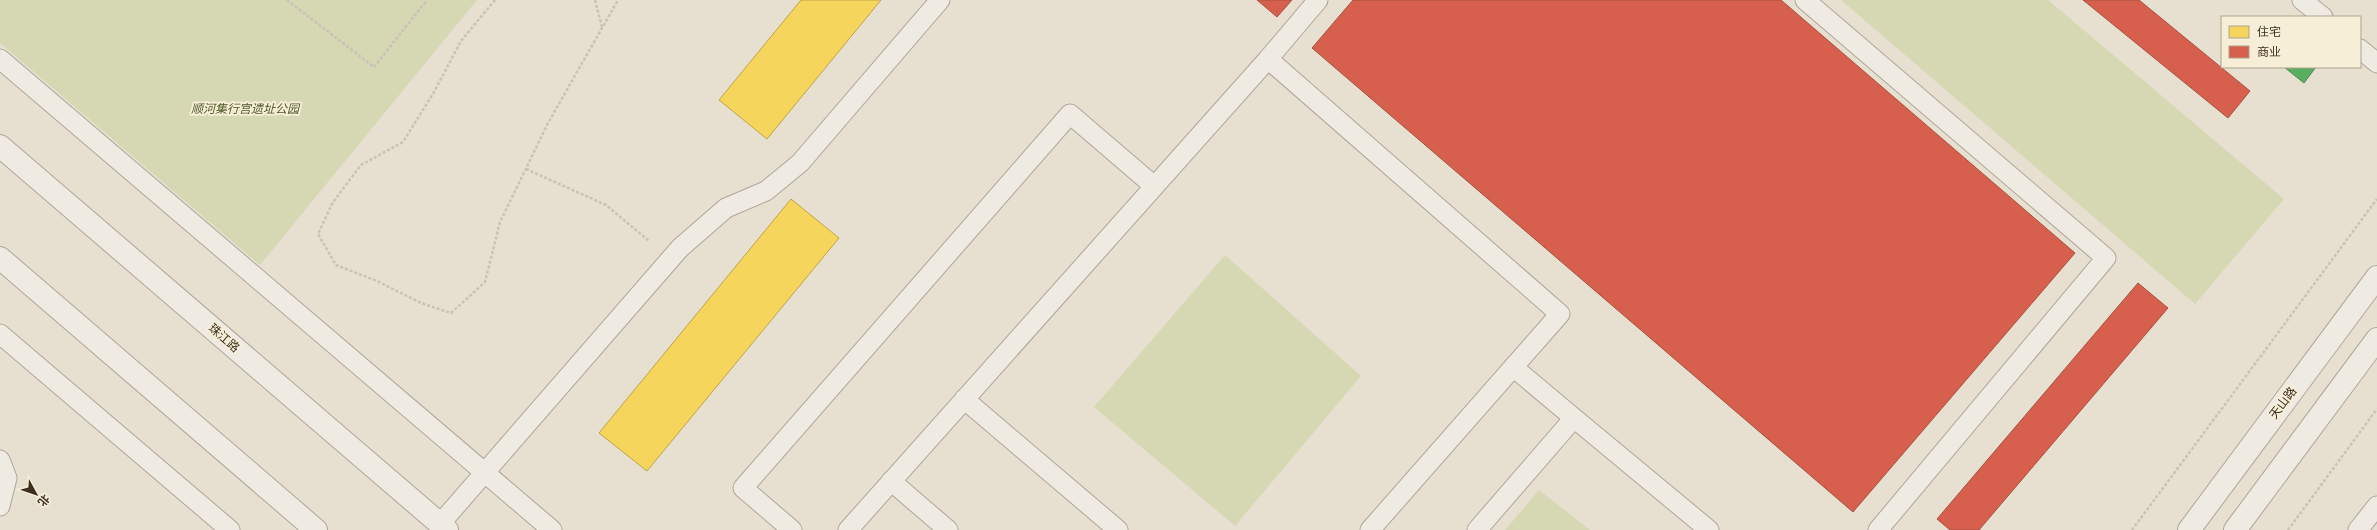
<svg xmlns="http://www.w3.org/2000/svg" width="2377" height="530" font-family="Merriweather,'Noto Sans SC',serif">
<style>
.green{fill:#d6d7b3}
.homes{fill:#f6d55c;stroke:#bea34a}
.shops{fill:#d6604d;stroke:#a85140}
.public{fill:#5aae61;stroke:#51884e}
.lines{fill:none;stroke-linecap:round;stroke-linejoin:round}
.service-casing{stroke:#ada599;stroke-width:21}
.tertiary-casing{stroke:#ada599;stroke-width:24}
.path{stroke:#c8c2b9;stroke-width:2.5;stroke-dasharray:3 2;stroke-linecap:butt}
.service{stroke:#efebe3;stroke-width:19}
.tertiary{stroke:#efebe3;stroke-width:22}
.labels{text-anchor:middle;stroke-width:4;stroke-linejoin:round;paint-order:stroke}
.park-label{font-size:12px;font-style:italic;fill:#4d5a26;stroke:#f7eed8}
.street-label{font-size:12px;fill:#3d2e20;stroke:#f7eed8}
</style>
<rect width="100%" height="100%" fill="#e7e0d1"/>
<path class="green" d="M0 0H477L260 265 0 43Z
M1841 0H2048L2284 199 2195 304Z
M1225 255 1361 376 1235 526 1094 407Z
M1539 490 1590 530H1505Z"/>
<path class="homes" d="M801 0H881L767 139 719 100Z
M791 199 839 238 647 471 599 433Z"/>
<path class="shops" d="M1257 0H1292L1277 17Z
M1353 0H1781L2075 253 1853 512 1312 48Z
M2083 0H2139L2250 91 2228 118Z
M2138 283 2168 308 1979 530H1950L1937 519Z"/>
<path class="public" d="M2284 67H2316L2304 83Z"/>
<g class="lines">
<defs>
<path id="service" d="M1318 0 1268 59 1560 314 1370 530
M1805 0 2106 258 1878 530
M2302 0 2323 17
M2360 49 2377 63
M0 59 552 530
M0 334 230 530
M1513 367 1574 418
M964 399 1118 530
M0 460 7 478 0 506
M891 481 948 530
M440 524 680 248 726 208 766 191 800 163 940 0
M792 530 743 488 1070 114 1154 186
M848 530 1268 59
M1477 530 1574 418 1709 530
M2358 530 2377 506"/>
<path id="tertiary" d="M0 146 447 530
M0 258 316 530
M2189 530 2377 277
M2235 530 2377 339"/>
</defs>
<use href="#service" class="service-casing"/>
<use href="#tertiary" class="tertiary-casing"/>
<path class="path" d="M287 0 374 67 427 0
M495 0 461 41 434 92 403 142 361 165 333 202 318 234 336 265 377 281 421 303 451 313 485 282 500 222 548 123 618 0
M595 0 602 27
M526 169 606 205 649 241
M2132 530 2377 199
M2288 530 2377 409"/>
<use href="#service" class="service"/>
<use href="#tertiary" class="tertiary"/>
</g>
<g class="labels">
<g class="park-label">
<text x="245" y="113">顺河集行宫遗址公园</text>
</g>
<g class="street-label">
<text transform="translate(224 338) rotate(41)" y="4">珠江路</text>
<text transform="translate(2283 403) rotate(-53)" y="4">天山路</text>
</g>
</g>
<rect x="2221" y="16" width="140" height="52" fill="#f7eed8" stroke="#ada18e"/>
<rect x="2229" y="26" width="20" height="12" fill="#f6d55c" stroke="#ada18e"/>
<text x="2257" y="36" font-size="12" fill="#3d2e20">住宅</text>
<rect x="2229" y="46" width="20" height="12" fill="#d6604d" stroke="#ada18e"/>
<text x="2257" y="56" font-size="12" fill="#3d2e20">商业</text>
<g transform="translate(36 494) rotate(130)" stroke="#f7eed8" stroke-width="3" paint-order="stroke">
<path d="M0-3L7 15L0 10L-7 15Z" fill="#3d2e20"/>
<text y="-6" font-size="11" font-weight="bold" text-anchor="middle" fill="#3d2e20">北</text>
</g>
</svg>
